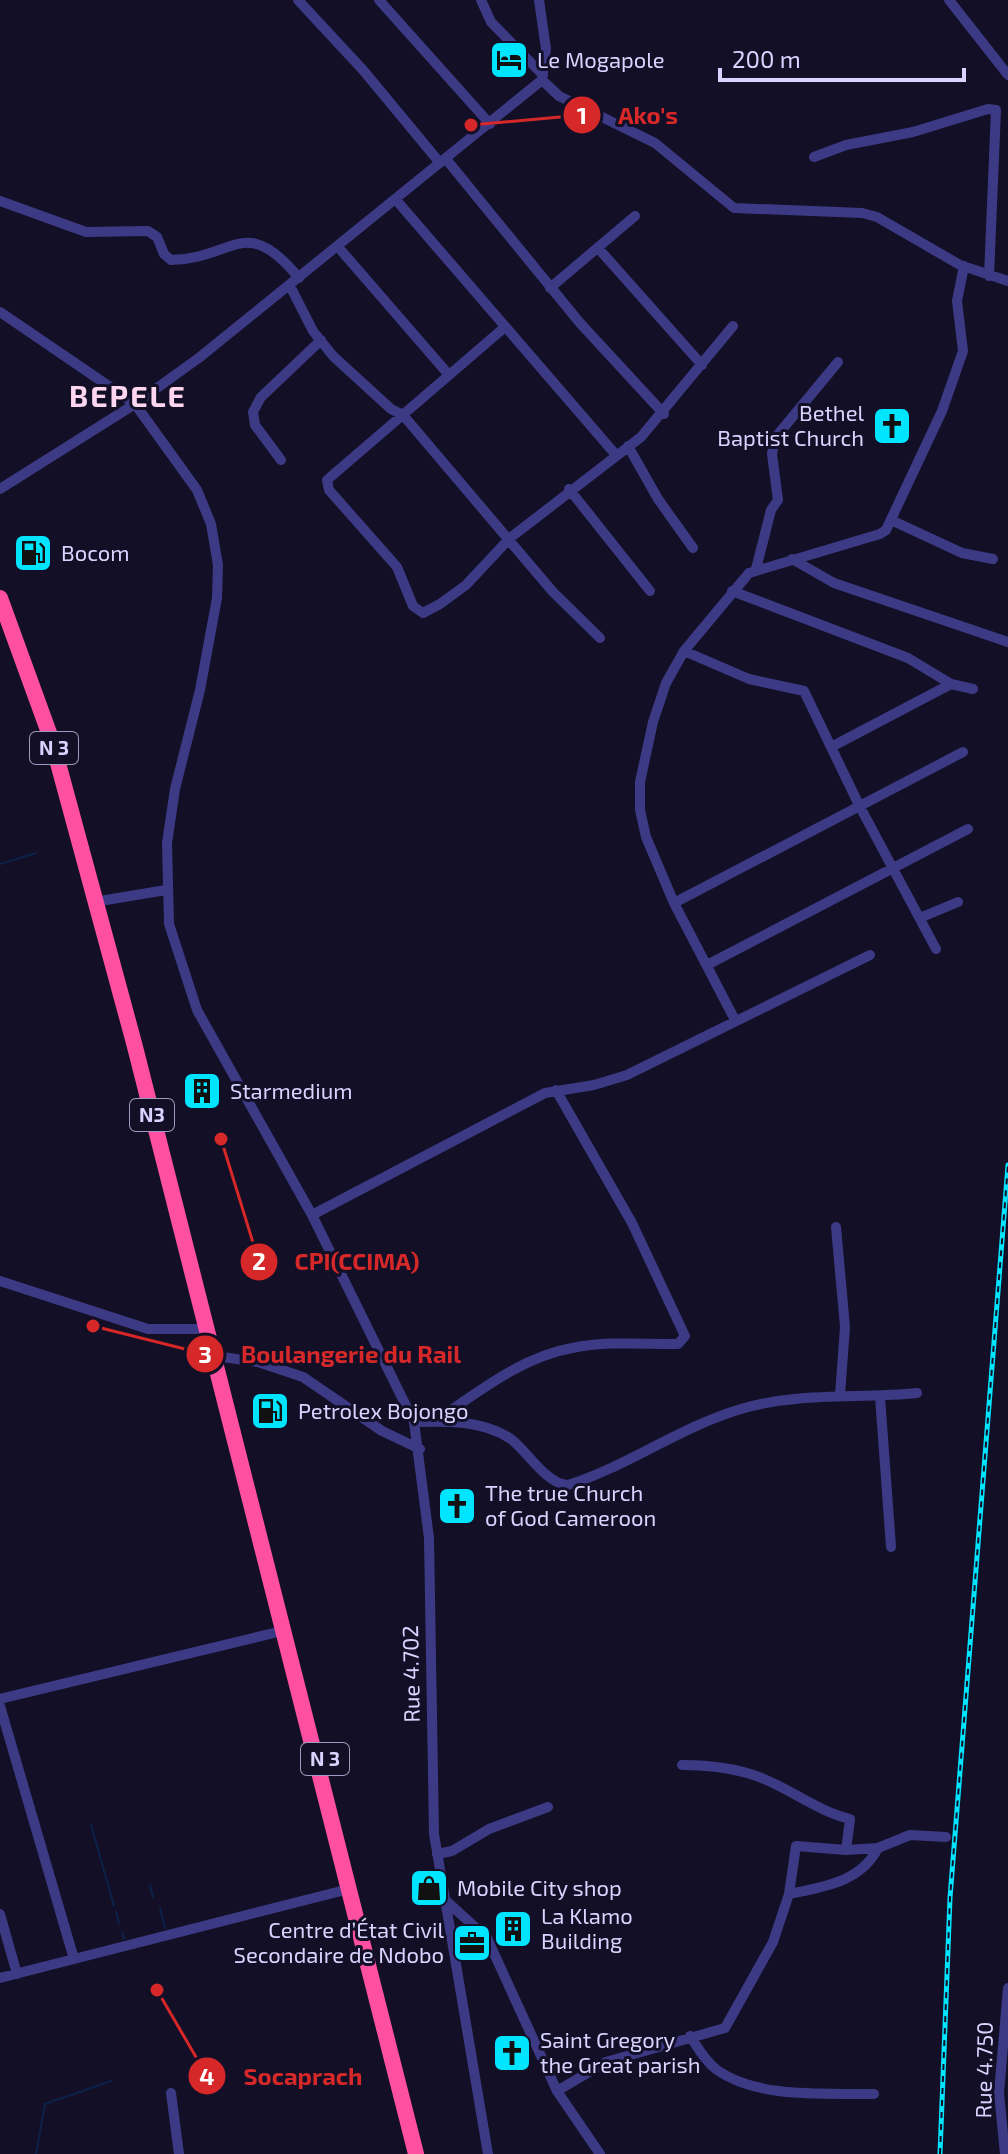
<svg xmlns="http://www.w3.org/2000/svg" width="1008" height="2154" font-family="'Exo 2',sans-serif">
<style>
.lines{fill:none;stroke-linecap:round;stroke-linejoin:round}
.stream{stroke:#0c2248;stroke-width:2}
.minor{stroke:#3d3a85;stroke-width:10}
.highway{stroke:#ff4fa3;stroke-width:16}
.rail-casing{stroke:#00e5ff;stroke-width:5}
.rail{stroke:#130f26;stroke-width:2;stroke-dasharray:6;stroke-linecap:butt}
.labels{text-anchor:middle;stroke-width:6;stroke-linejoin:round;paint-order:stroke}
.shield{fill:#130f26;stroke:#9e99be;stroke-width:2}
.shield-label{font-size:20px;font-weight:bold;fill:#d9d4ff}
.poi-label{font-size:22px;fill:#d9d4ff;stroke:#130f26;text-anchor:start}
.street-label{font-size:22px;fill:#d9d4ff;stroke:#130f26}
.district-label{font-size:30px;font-weight:bold;letter-spacing:2px;fill:#ffd6f0;stroke:#130f26}
.leader{fill:none;stroke:#d62828;stroke-width:3}
.callout-dot{fill:#d62828;stroke:#130f26;stroke-width:3}
.mark-label{font-size:24px;text-anchor:middle;font-weight:bold;fill:#fff}
.callout-label{font-size:24px;text-anchor:middle;font-weight:bold;fill:#d62828;stroke:#130f26;stroke-width:6;stroke-linejoin:round;paint-order:stroke}
</style>
<rect width="100%" height="100%" fill="#130f26"/>
<g class="lines">
<path class="stream" d="M0 864 36 853
M91 1825 114 1906
M150 1885 153 1897
M160 1908 165 1928
M116 1912 119 1924
M122 1932 124 1939
M36 2154 45 2104 111 2081"/>
<path class="minor" d="M298 0 363 70 440 163
M379 0 490 124
M481 0 491 22 543 75
M949 0 1008 75
M542 80 559 96 655 143 734 208 862 213 877 217 960 265 1008 281
M814 157 846 145 913 132 988 109 996 110 989 276
M446 159 580 323 664 414
M0 201 86 232 148 231 157 237 164 254 171 260C234 259 245 212 299 278
M397 201 616 455
M339 248 449 375
M598 248 702 365
M290 286 313 331 333 356 391 409 403 415 553 592 600 638
M550 288 635 216
M0 312 135 404 197 490 211 524 218 565 217 598 200 690 175 789 167 843 169 924 197 1010 312 1215 414 1422 429 1538 434 1834 488 2154
M505 327 327 480 329 490 397 567 413 606 423 613 440 604 466 585 510 538 641 437 733 326
M628 446 658 499 693 548
M281 460 255 425 253 412 261 397 321 340
M0 489 135 404 200 357 542 80 546 49 539 0
M569 489 650 591
M891 520 962 553 993 559
M792 559 834 583 1008 642
M756 569 771 510 778 500 772 454 775 438 838 362
M732 591 908 658 951 684
M684 651 749 679 804 691 859 805 936 949
M833 746 951 684 973 689
M94 902 166 890
M674 903 963 752
M922 917 958 902
M707 965 968 829
M735 1020 674 903 646 837 640 810V782L653 722 666 683 684 651 749 573 880 534 886 530 942 411 963 351 957 301 964 266
M312 1215 545 1093 594 1085 627 1075 870 955
M836 1227 845 1327 840 1395
M0 1281 148 1329H208
M215 1356 258 1362 303 1377 382 1431 420 1449
M880 1397 891 1547
M435 1421C477 1393 521 1357 572 1348 606 1341 643 1344 678 1344L685 1336 632 1223 556 1090
M414 1422C446 1421 483 1420 511 1439 527 1451 547 1485 568 1485 628 1466 680 1427 741 1409 797 1392 859 1399 917 1393
M0 1699 282 1631
M0 1706 74 1959 0 1978
M682 1765C710 1765 738 1768 764 1779 795 1792 818 1811 850 1819L846 1850
M437 1854 452 1851 489 1829 548 1807
M789 1894C823 1887 861 1882 878 1848
M443 1898 487 1938 557 2091 600 2154
M0 1914 17 1974
M74 1959 349 1889
M690 2036C698 2048 705 2061 717 2070 758 2099 825 2093 874 2094
M557 2091 606 2062 725 2028 773 1942 789 1894 796 1846 846 1850 878 1848 910 1835 946 1837
M171 2093 179 2154
M1005 2154 999 2093 1008 1988"/>
<path class="highway" d="M0 598 52 741 134 1043 416 2154"/>
<defs>
<path id="rail" d="M940 2154 950 1898 1008 1165"/>
</defs>
<use href="#rail" class="rail-casing"/>
<use href="#rail" class="rail"/>
</g>
<defs>
<symbol id="hotel-square" viewBox="-11 -11 22 22"><rect x="-9" y="-9" width="18" height="18" rx="4" fill="#00e5ff" stroke="#130f26"/><path d="M-6-4.5h1.5V1H6V5H4.5V3h-9V5H-6ZM-4 0a1.8 1.8 0 1 1 3.6 0ZM.5 0V-2.5h3Q6-2.5 6 0Z" fill="#111"/></symbol>
<symbol id="church-square" viewBox="-11 -11 22 22"><rect x="-9" y="-9" width="18" height="18" rx="4" fill="#00e5ff" stroke="#130f26"/><path d="M-1.2-6h2.4v3.5h3.3v2.4h-3.3V6h-2.4V-.1h-3.3v-2.4h3.3Z" fill="#111"/></symbol>
<symbol id="fuel-square" viewBox="-11 -11 22 22"><rect x="-9" y="-9" width="18" height="18" rx="4" fill="#00e5ff" stroke="#130f26"/><path d="M-5.5-6h7V0h2V4h1.3V-2.5L3-4.5l.8-.8L6-3V5H2.5V1h-1V6h-7ZM-4.2-4.7v3.2H.2V-4.7Z" fill="#111"/></symbol>
<symbol id="building-square" viewBox="-11 -11 22 22"><rect x="-9" y="-9" width="18" height="18" rx="4" fill="#00e5ff" stroke="#130f26"/><path d="M-4-6H4V6H1V3H-1V6H-4ZM-2.5-4.3h1.7v1.8h-1.7ZM.8-4.3h1.7v1.8H.8ZM-2.5-1h1.7V.8h-1.7ZM.8-1h1.7V.8H.8Z" fill="#111"/></symbol>
<symbol id="shop-square" viewBox="-11 -11 22 22"><rect x="-9" y="-9" width="18" height="18" rx="4" fill="#00e5ff" stroke="#130f26"/><path d="M-5-2.5h2.3a2.7 3.5 0 0 1 5.4 0H5L5.5 6h-11ZM-1.5-2.5h3a1.5 2.3 0 0 0-3 0Z" fill="#111"/></symbol>
<symbol id="office-square" viewBox="-11 -11 22 22"><rect x="-9" y="-9" width="18" height="18" rx="4" fill="#00e5ff" stroke="#130f26"/><path d="M-6-3h4V-5.5h4V-3h4V5H-6ZM-1-4.5V-3h2v-1.5ZM-6 0V1H6V0Z" fill="#111"/></symbol>
</defs>
<g fill-rule="evenodd">
<use href="#hotel-square" x="487" y="38" width="44" height="44"/>
<use href="#church-square" x="870" y="404" width="44" height="44"/>
<use href="#fuel-square" x="11" y="531" width="44" height="44"/>
<use href="#building-square" x="180" y="1069" width="44" height="44"/>
<use href="#fuel-square" x="248" y="1389" width="44" height="44"/>
<use href="#church-square" x="435" y="1484" width="44" height="44"/>
<use href="#shop-square" x="407" y="1866" width="44" height="44"/>
<use href="#building-square" x="491" y="1907" width="44" height="44"/>
<use href="#office-square" x="450" y="1921" width="44" height="44"/>
<use href="#church-square" x="490" y="2031" width="44" height="44"/>
</g>
<g class="labels">
<g class="shield">
<rect x="30" y="732" width="48" height="32" rx="6"/>
<rect x="130" y="1099" width="44" height="32" rx="6"/>
<rect x="301" y="1743" width="48" height="32" rx="6"/>
</g>
<g class="shield-label">
<text x="54" y="755">N 3</text>
<text x="152" y="1122">N3</text>
<text x="325" y="1766">N 3</text>
</g>
<g class="poi-label">
<text x="537" y="68">Le Mogapole</text>
<text x="864" y="421" text-anchor="end">Bethel<tspan x="864" dy="25">Baptist Church</tspan></text>
<text x="61" y="561">Bocom</text>
<text x="230" y="1099">Starmedium</text>
<text x="298" y="1419">Petrolex Bojongo</text>
<text x="485" y="1501">The true Church<tspan x="485" dy="25">of God Cameroon</tspan></text>
<text x="457" y="1896">Mobile City shop</text>
<text x="541" y="1924">La Klamo<tspan x="541" dy="25">Building</tspan></text>
<text x="444" y="1938" text-anchor="end">Centre d’État Civil<tspan x="444" dy="25">Secondaire de Ndobo</tspan></text>
<text x="540" y="2048">Saint Gregory<tspan x="540" dy="25">the Great parish</tspan></text>
</g>
<g class="street-label">
<text transform="translate(411 1674) rotate(-91)" y="8">Rue 4.702</text>
<text transform="translate(984 2070) rotate(-89)" y="8">Rue 4.750</text>
</g>
<g class="district-label">
<text x="128" y="407">BEPELE</text>
</g>
</g>
<path class="leader" d="M471 125L582 115M221 1139L259 1262M93 1326L205 1354M157 1990L207 2076"/>
<g class="callout-dot">
<circle cx="471" cy="125" r="8"/>
<circle cx="221" cy="1139" r="8"/>
<circle cx="93" cy="1326" r="8"/>
<circle cx="157" cy="1990" r="8"/>
<circle cx="582" cy="115" r="20"/>
<circle cx="259" cy="1262" r="20"/>
<circle cx="205" cy="1354" r="20"/>
<circle cx="207" cy="2076" r="20"/>
</g>
<g class="mark-label">
<text x="582" y="124">1</text>
<text x="259" y="1270">2</text>
<text x="205" y="1363">3</text>
<text x="207" y="2085">4</text>
</g>
<g class="callout-label">
<text x="648" y="124">Ako's</text>
<text x="357" y="1270">CPI(CCIMA)</text>
<text x="351" y="1363">Boulangerie du Rail</text>
<text x="303" y="2085">Socaprach</text>
</g>
<path d="M720 68v12h244v-12" fill="none" stroke="#d9d4ff" stroke-width="4"/>
<text x="732" y="68" font-size="24" fill="#d9d4ff" stroke="#130f26" stroke-width="6" paint-order="stroke">200 m</text>
</svg>
